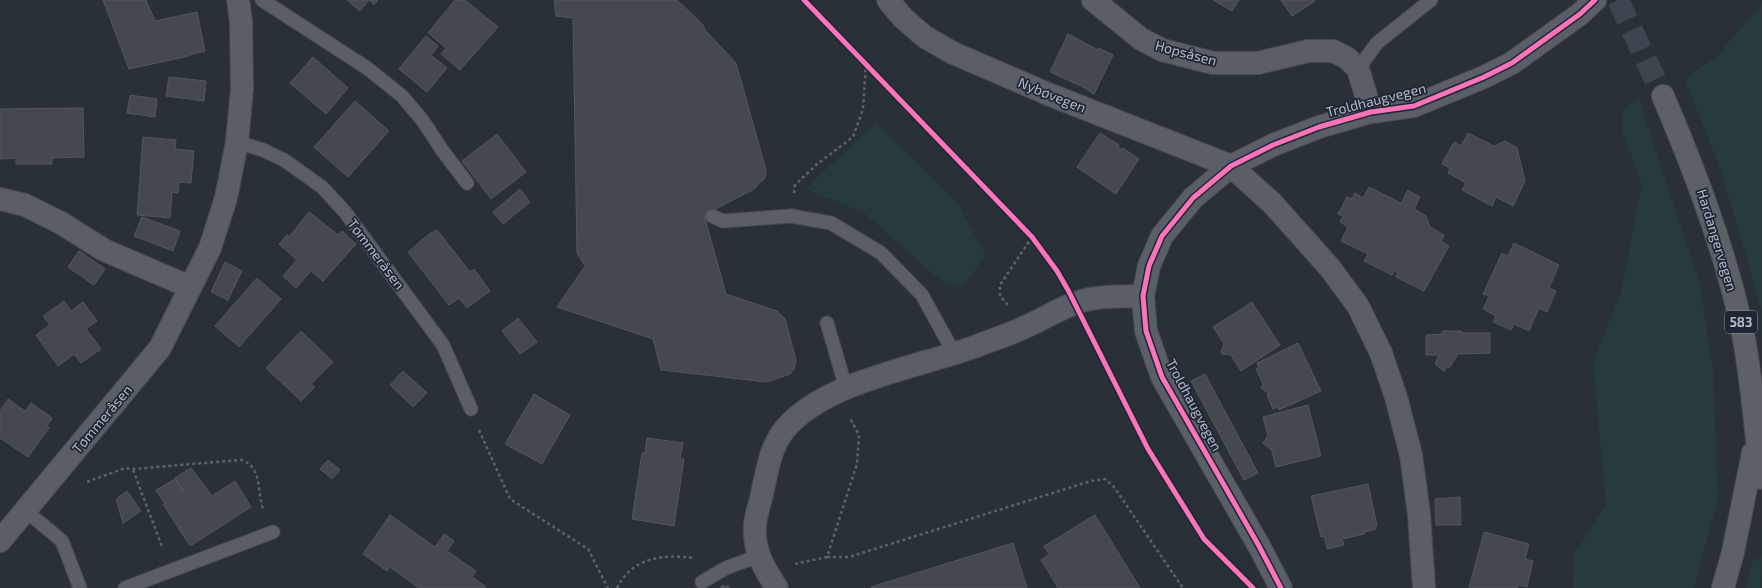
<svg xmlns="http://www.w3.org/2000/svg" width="1762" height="588" font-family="'Exo 2',sans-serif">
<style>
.green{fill:#273a3e}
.building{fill:#444950;stroke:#52575f}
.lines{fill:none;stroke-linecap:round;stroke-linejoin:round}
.primary-tunnel{stroke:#3f454e;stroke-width:22;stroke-dasharray:22 11;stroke-linecap:butt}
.lane-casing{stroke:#484c53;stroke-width:15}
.street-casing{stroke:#484c53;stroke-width:24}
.primary-casing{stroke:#484c55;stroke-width:24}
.path{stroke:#5d636a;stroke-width:2.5;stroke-dasharray:3 3;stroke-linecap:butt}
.lane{stroke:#5a5e66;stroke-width:13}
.street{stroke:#5a5e66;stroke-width:22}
.primary{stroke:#5c6168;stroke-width:22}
.cycleway-casing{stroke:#1d2633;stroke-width:8}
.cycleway{stroke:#fb73b8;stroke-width:5}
.labels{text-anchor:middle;stroke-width:3.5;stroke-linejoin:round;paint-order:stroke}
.shield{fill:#1d2633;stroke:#878f9c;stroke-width:1}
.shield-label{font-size:13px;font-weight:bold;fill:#b4bcc9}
.street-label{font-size:14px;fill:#b4bcc9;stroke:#1d2633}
</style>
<rect width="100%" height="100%" fill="#2a3038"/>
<path class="green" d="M1762 4V311L1721 171 1685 79 1718 55Z
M1639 99 1700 284 1713 371 1718 499 1694 588H1573L1574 554 1606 505 1593 363 1621 292 1642 184 1623 134 1622 110Z
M876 123 958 203 986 256 961 287 941 281 863 212 805 189Z
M1762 557 1760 588H1746L1753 560Z"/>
<path class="building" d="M103 0H146L155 21 197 12 205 51 189 55V56L129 69Z
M347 0H378L374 5 369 0 360 11Z
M455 0H465L498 27 460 70 441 54 446 48 428 33Z
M554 0H677L703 25 705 30 736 63 766 170 765 178 754 189 704 215 726 294 777 311 785 319 796 360 794 369 790 374 767 382 661 370 653 339 557 307 585 266 577 253 573 18 556 16Z
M1213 0H1239L1232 11Z
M1281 0H1314L1315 1 1292 16Z
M1068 34 1098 50 1099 48 1113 55 1094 94 1081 86 1050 72Z
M426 36 438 46 431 55 447 68 427 92 399 69Z
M313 57 348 88 326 114 290 83Z
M169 77 206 81 204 101 166 96Z
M130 95 157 99 155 117 127 113Z
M355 101 389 131 348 177 314 147Z
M83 108 84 157 52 158V164H16V158L0 159V109Z
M1100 133 1119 145 1118 147 1123 150V148L1139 159 1116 194 1077 167Z
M1468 133 1494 146 1505 141 1517 148 1525 181 1513 206 1496 197 1492 206 1462 190 1466 183 1448 173 1450 168 1442 164 1454 142 1461 146Z
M497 134 526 172 491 199 462 161Z
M143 137 176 140 175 149 194 151 191 183 179 182 178 193 172 192 170 218 137 215Z
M1369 187 1401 203 1408 190 1420 197 1414 209 1426 216 1430 227 1444 235 1441 241 1449 246 1424 291 1396 277 1398 273 1394 271 1392 275 1364 261 1368 254 1341 241 1348 227 1340 222 1343 216 1338 214 1347 197 1352 199 1355 193 1363 198Z
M520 189 530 202 503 224 493 212Z
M309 212 338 235 342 231 356 244 323 281 311 271 296 288 283 276 297 260 279 244 287 235 289 237Z
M142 217 180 231 173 251 134 236Z
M437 230 470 272 474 269 490 291 467 308 459 298 449 305 408 252 429 234Z
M1514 243 1559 265 1549 288 1556 291 1547 312 1539 308 1529 331 1514 324 1511 330 1493 322 1496 316 1483 309 1489 296 1483 294 1502 253 1508 256Z
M79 251 105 269 94 285 68 267Z
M225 262 242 271 228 300 211 292Z
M257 278 281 299 239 347 215 326Z
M64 301 71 311 83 302 97 321 86 329 101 349 81 363 74 354 58 366 36 335 50 325 43 316Z
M1252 302 1280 345 1241 371 1231 355 1222 354 1221 352 1224 344 1213 327Z
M518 318 537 342 520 354 502 331Z
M301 331 333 362 311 384 315 387 301 401 266 368Z
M1443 331H1462V333H1490V353L1458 354 1449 368 1447 367 1444 371 1435 364 1439 355H1426V335L1443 334Z
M1298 343 1321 391 1279 410 1277 407 1273 409 1267 395 1271 393 1270 392 1268 393 1261 388 1263 384 1256 369 1259 367 1257 363Z
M403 371 427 393 413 407 390 385Z
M1205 374 1258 473 1244 480 1191 381Z
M534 394 570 415 542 464 505 444Z
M8 399 25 411 31 403 52 418 47 426 49 428 28 457 0 438V411Z
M1308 405 1321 456 1276 467 1271 448 1270 449 1263 443 1268 436 1263 417Z
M647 438 683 443 680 459H684L674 526 632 519 642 453H645Z
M328 460 340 470 332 479 320 469Z
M191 468 212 496 235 481 251 507 190 546 163 504 166 502 163 501 156 490 175 479 185 494 175 478Z
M1368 484 1377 525H1376V529L1364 532V534L1342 539 1344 545 1327 549 1324 536 1321 537 1311 496Z
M127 491 141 511 123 523 116 499Z
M1460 497 1461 525H1436L1435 499Z
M390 515 435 547 444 534 454 541 447 551 476 571 472 577 486 587 485 588H419L390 567 387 571 363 554Z
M1095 515 1140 588H1058L1041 560 1049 554 1044 546Z
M1484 532 1529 544 1525 559 1533 561 1527 587 1518 585 1517 588H1469Z
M1013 543 1027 588H871V587Z
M723 585 725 587 728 585 730 588H720Z"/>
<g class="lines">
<path class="primary-tunnel" d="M1618 0 1663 96"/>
<defs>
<path id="lane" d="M262 0 367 68 402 96 423 121 442 150 467 183
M1358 69 1377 43 1431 0
M237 142 263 150 284 160 322 187 345 212 443 345 471 409
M712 216 723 221 791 216 831 223 881 253 922 295 954 353
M827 323 846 388
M26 511 62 541 80 588
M702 582 726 568 758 556
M125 588 273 532"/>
<path id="street" d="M888 0 903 18 925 37 953 53 1048 94 1231 166 1272 203 1330 268 1358 306 1381 353 1396 397 1411 455 1419 514 1424 588
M1093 0 1141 39 1162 50 1213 63H1258L1308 51H1333L1347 58 1358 69 1371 112
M0 199 25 205 61 223 104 250 190 287
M0 541 160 348 210 248 226 198 237 142 242 89 241 21 238 0
M777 588C763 567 753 550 755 524 756 514 760 504 762 494 767 472 770 447 785 429 824 382 918 367 974 347 991 340 1009 335 1025 327 1046 318 1066 304 1089 299 1107 296 1125 296 1143 296
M1281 588 1259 546 1162 377 1146 331 1143 296 1149 266 1162 236 1193 198 1231 166 1273 145 1319 127 1371 112 1414 106 1484 77 1512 63 1580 14 1595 0"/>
<path id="primary" d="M1663 96C1694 169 1722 242 1740 319 1752 371 1754 425 1762 478
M1723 588 1733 552 1753 453"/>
</defs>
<use href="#lane" class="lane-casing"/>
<use href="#street" class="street-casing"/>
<use href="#primary" class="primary-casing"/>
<path class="path" d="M794 193 795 185 817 164 853 137 863 109 866 63
M1008 305 1000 296V285L1032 237
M479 430 510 499 588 549 608 588
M133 470 163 549
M87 482 125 468 134 469 241 460C264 467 256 494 264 511
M827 557H849L1091 481 1105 479 1114 487 1183 588
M795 564 827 557 857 464 859 435 850 418
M617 588C632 557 664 554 694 558"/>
<use href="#lane" class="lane"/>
<use href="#street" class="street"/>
<use href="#primary" class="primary"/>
<defs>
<path id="cycleway" d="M804 0 1032 237 1057 271 1068 290 1148 449 1204 539 1253 588
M1281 588 1259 546 1162 377 1146 331 1143 296 1149 266 1162 236 1193 198 1231 166 1273 145 1319 127 1371 112 1414 106 1484 77 1512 63 1580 14 1595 0"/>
</defs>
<use href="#cycleway" class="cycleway-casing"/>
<use href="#cycleway" class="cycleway"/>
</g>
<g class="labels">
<rect class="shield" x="1725" y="311" width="32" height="22" rx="3"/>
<g class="shield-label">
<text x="1741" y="327">583</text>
</g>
<g class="street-label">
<text transform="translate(1186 53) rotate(15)" y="5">Hopsåsen</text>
<text transform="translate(1052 95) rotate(22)" y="5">Nybøvegen</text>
<text transform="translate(1376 100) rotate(-14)" y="5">Troldhaugvegen</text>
<text transform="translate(1717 240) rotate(73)" y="5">Hardangervegen</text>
<text transform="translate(376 254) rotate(53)" y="5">Tømmeråsen</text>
<text transform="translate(1194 405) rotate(62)" y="5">Troldhaugvegen</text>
<text transform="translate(102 419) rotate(-50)" y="5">Tømmeråsen</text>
</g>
</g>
</svg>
